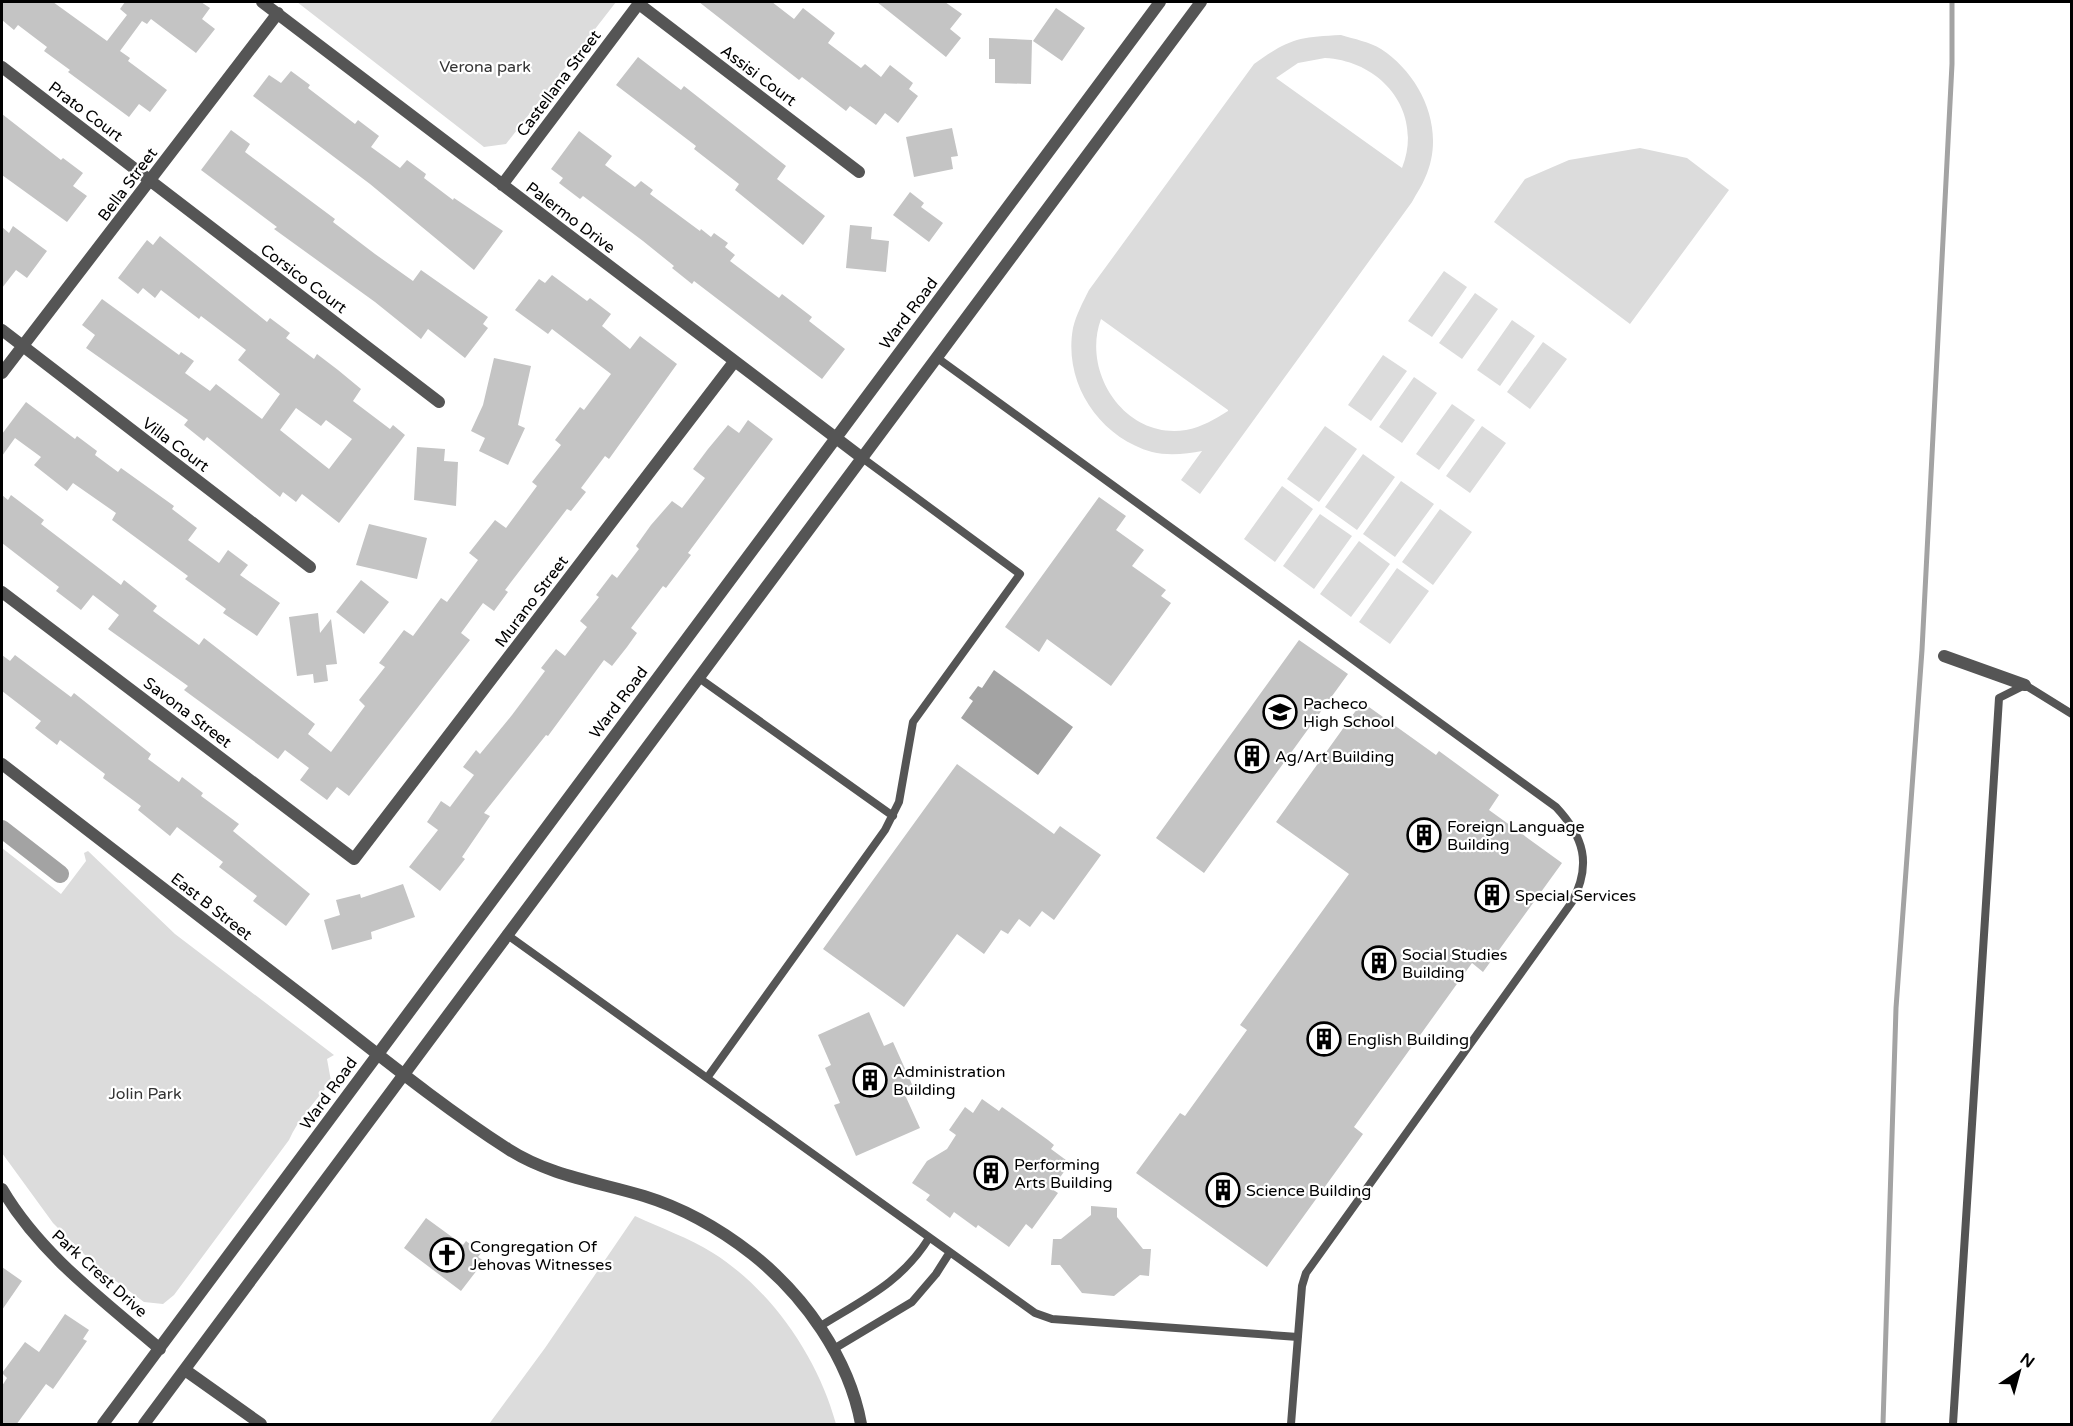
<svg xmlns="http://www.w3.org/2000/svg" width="2073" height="1426" font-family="'Varela Round',sans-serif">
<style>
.green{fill:#dcdcdc;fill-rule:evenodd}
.water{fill:#a3a3a3}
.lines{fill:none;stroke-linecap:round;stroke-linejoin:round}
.stream{stroke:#a3a3a3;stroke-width:5}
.canal{stroke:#a3a3a3;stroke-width:18}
.building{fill:#c4c4c4;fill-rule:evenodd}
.service{stroke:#555;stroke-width:8}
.minor{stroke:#555;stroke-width:12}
.labels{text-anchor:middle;stroke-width:4.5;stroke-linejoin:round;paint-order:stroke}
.park-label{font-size:16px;fill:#333;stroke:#fff}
.street-label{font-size:16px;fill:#000;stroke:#fff}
.poi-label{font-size:16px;fill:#000;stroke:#fff;text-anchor:start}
</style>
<rect width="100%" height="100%" fill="#fff"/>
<path class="green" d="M297 2H616L506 144 484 147Z
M1341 35C1354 39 1370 42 1381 49 1421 75 1447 130 1425 178 1422 186 1416 194 1412 202L1200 494 1181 480 1202 451C1187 454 1168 456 1152 452 1099 437 1063 383 1073 328 1076 315 1083 302 1089 290L1254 64C1289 39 1298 37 1341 35ZM1325 58C1382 61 1424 112 1402 168L1276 78 1298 63ZM1101 319 1228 410V411C1215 419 1202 427 1186 430 1126 440 1081 373 1101 319Z
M1640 148 1687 158 1729 190 1630 324 1494 222 1525 179 1569 160Z
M1444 271 1467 287 1432 337 1408 321Z
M1475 293 1498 309 1462 359 1439 343Z
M1512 320 1535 336 1500 386 1477 370Z
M1543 342 1567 359 1530 409 1507 392Z
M1383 355 1407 371 1371 421 1348 405Z
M1414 377 1437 393 1402 443 1379 427Z
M1452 404 1475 420 1439 470 1416 454Z
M1325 426 1357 449 1319 502 1287 479Z
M1482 426 1506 443 1470 493 1446 476Z
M1363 454 1395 477 1357 530 1325 507Z
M1401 481 1434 504 1395 557 1363 534Z
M1282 486 1313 509 1275 562 1244 539Z
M1440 509 1472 532 1433 585 1402 562Z
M1320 514 1352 536 1314 589 1283 566Z
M1359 541 1390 564 1351 617 1320 594Z
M1397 568 1429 591 1390 644 1359 622Z
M2 848 61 894 86 861 84 853 88 851 175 934 334 1055 327 1059 331 1081C317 1100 298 1119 289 1140L174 1295 163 1304 144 1302 97 1267 53 1223 2 1153Z
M635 1216C661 1228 689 1238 713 1253 772 1290 818 1358 836 1424H489L545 1348Z"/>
<path class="water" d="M994 670 1073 727 1038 775 961 718 973 701 969 698 978 686 982 688Z"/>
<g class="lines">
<path class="stream" d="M1883 1424 1896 1008 1922 650 1952 64V2"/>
<path class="canal" d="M2 829 60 874"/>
</g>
<path class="building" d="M2 2H53L107 41 127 15 120 9 125 2H201L210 8 202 19 215 29 196 53 151 19 147 24 142 21 120 51 130 58 128 61 167 90 150 112 139 104 129 117 68 72 70 70 44 51 47 47 18 25 14 30 2 20Z
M699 2H772L794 19 803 8 835 33 828 43 861 68 865 64 881 77 890 65 913 83 909 89 918 96 898 123 885 113 876 125 850 106 846 111 802 77 799 80Z
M877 2H945L962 14 950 29 961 38 946 57Z
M1056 8 1085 28 1062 61 1033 41Z
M989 38 1032 40 1031 84 995 83V59H989Z
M638 57 681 90 684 86 786 166 777 179 825 216 803 245 735 190 739 184 694 149 696 146 616 85Z
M291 71 310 85 308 88 355 124 358 120 379 136 371 147 400 168 407 160 426 174 424 178 453 200 454 198 503 231 474 270 370 184 253 96 269 75 281 83Z
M2 114 61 160 63 158 83 173 73 186 87 196 67 222 2 175Z
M952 128 958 156 951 157 953 169 914 177 906 137Z
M231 130 250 144 245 152 335 219 333 222 375 254 413 281 421 270 488 317 483 324 488 328 465 358 428 329 421 339 375 302 274 229 277 227 201 170Z
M579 131 612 156 605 165 635 187 641 181 653 190 650 194 700 231 701 229 711 237 714 233 728 243 725 247 735 255 730 261 779 298 782 294 812 317 809 321 845 349 822 379 694 281 692 284 672 268 674 266 643 241 583 196 580 199 559 183 563 178 551 169Z
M910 192 924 203 921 207 943 223 929 242 893 215Z
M850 225 872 227 871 239 889 241 886 272 846 268Z
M13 226 47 251 27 278 16 270 2 288V227L9 233Z
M160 236 267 322 270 318 290 333 286 338 314 359 317 354 338 370 361 389 353 401 390 429 393 425 405 435 339 523 302 494 296 502 283 492 280 497 207 437 204 441 184 425 188 420 86 348 95 335 82 325 102 299 179 355 181 352 194 361 185 373 210 391 216 384 262 419 280 394 238 360 246 350 201 316 199 319 161 290 155 298 143 288 138 294 118 278 147 240 153 245ZM296 408 321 426 326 420 352 439 329 469 280 430Z
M552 275 587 301 590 298 611 314 602 326 630 349 640 336 677 364 609 459 605 456 581 488 586 492 571 511 567 509 505 590 508 592 494 611 483 603 461 633 470 640 349 796 337 787 327 800 300 780 309 768 285 750 278 759 184 690 188 686 108 629 119 615 93 595 81 610 56 591 59 587 2 543V495L8 500 11 495 44 520 41 524 87 559 121 585 124 580 157 606 153 611 199 645 204 638 315 724 308 734 331 752 365 706 359 700 385 667 379 663 404 630 413 636 441 598 447 602 478 560 469 553 495 520 506 528 537 486 532 482 561 445 555 440 580 407 584 410 611 374 552 329 548 334 515 310 539 279 545 283Z
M494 358 531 366 518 425 525 428 508 465 479 451 485 438 471 431 483 405Z
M26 402 75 439 77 436 97 451 95 455 118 472 121 468 174 506 172 509 197 528 188 540 219 563 228 550 248 565 240 575 280 603 257 636 223 613 226 609 185 579 188 576 112 520 116 513 73 483 67 491 34 465 41 457 15 438 2 456V434Z
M748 420 773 439 688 553 691 555 666 588 663 586 631 628 637 633 627 647 612 666 604 660 548 736 546 735 484 813 490 816 462 857 465 859 440 891 409 867 438 830 427 822 441 801 450 807 474 775 463 767 476 750 480 754 512 715 545 671 541 668 556 649 565 656 587 627 580 621 599 597 596 595 612 574 617 578 639 549 636 546 651 525 672 501 682 508 692 495 705 478 693 469 708 449 728 425 739 433Z
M417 447 445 449 444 461 458 462 456 506 414 500Z
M1099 497 1126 516 1116 530 1144 550 1132 566 1166 590 1161 596 1171 603 1111 686 1047 639 1039 652 1005 627Z
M369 524 427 538 417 579 356 565Z
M361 580 389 602 364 634 336 612Z
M318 613 320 633 331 619 337 664 326 665 328 681 314 683 313 674 297 676 289 617Z
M1299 640 1348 674 1204 873 1156 838Z
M2 655 10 661 15 655 71 697 74 693 151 754 148 759 179 782 182 777 203 793 201 796 239 824 233 831 310 894 286 926 253 901 257 896 219 867 223 862 177 827 170 836 138 810 141 806 103 778 105 774 60 740 57 745 35 728 41 721 2 691Z
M1362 702 1436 755 1439 751 1499 795 1489 810 1562 863 1483 972 1472 963 1354 1127 1363 1134 1267 1267 1136 1173 1180 1113 1185 1116 1247 1030 1240 1025 1349 874 1276 822Z
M957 764 1054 834 1060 826 1101 855 1054 920 1042 911 1030 927 1019 919 1008 934 1001 930 984 954 957 934 904 1007 823 949Z
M403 884 415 917 371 932 372 939 332 950 324 920 340 915 336 900 360 894 361 898Z
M869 1012 884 1046 893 1042 915 1091 905 1095 920 1128 856 1156 834 1105 840 1103 825 1068 831 1065 818 1035Z
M982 1099 999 1111 1002 1107 1048 1140 1054 1145 1051 1149 1070 1163 1052 1189 1058 1193 1032 1229 1026 1224 1009 1247 978 1225 976 1228 954 1212 950 1218 926 1200 930 1195 912 1183 927 1161 947 1149 956 1135 949 1130 965 1107 973 1113Z
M1091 1206 1117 1208V1217L1143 1249H1151L1149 1276 1140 1275 1114 1296 1082 1293 1060 1265H1051L1053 1239H1061L1091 1215Z
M426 1218 463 1245 466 1241 481 1253 478 1257 484 1261 461 1291 404 1248Z
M2 1267 22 1281 2 1310Z
M65 1314 89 1330 83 1339 87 1341 53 1389 46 1384 16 1425H2V1386L7 1378 2 1373 25 1342 39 1352Z"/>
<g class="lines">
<path class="service" d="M936 357 1556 807C1584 837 1592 864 1572 902L1306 1273 1302 1286 1291 1424
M699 678 893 816
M506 934 1035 1313 1052 1319 1298 1337
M707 1078 885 830 899 802 913 722 1020 574 861 457
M819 1327C862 1300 901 1283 929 1238
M832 1350 912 1302 936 1274 950 1252
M1953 1424 1999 698 2025 685 2072 714"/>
<path class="minor" d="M262 2 861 457
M639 4 859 172
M2 67 439 402
M502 185 640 2
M2 330 310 567
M2 373 278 13
M2 592 354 859 734 362
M1944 656 2025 685
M2 764C103 842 205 921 307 999 373 1050 438 1104 508 1149 550 1176 598 1182 644 1196 683 1208 720 1229 752 1254 804 1295 849 1358 861 1424
M2 1189C40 1254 103 1300 160 1349
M185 1370 261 1424
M103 1424 1160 2
M144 1424 1201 2"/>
</g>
<defs>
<symbol id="school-ring" viewBox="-11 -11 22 22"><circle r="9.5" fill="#fff" stroke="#000" stroke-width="1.5"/><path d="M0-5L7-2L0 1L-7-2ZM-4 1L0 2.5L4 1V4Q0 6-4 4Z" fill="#000"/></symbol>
<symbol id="building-ring" viewBox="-11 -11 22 22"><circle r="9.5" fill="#fff" stroke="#000" stroke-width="1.5"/><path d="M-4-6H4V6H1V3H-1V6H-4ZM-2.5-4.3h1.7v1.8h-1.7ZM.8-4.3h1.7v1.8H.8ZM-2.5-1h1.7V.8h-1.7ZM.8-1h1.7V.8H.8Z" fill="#000"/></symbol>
<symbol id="church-ring" viewBox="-11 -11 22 22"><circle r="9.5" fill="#fff" stroke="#000" stroke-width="1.5"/><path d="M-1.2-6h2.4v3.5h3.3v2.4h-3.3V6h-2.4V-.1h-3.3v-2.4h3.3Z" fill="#000"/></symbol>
</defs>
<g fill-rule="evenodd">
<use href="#school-ring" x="1261" y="693" width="38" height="38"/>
<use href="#building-ring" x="1233" y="737" width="38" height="38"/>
<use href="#building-ring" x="1405" y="816" width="38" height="38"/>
<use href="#building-ring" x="1473" y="876" width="38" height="38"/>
<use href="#building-ring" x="1360" y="944" width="38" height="38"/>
<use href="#building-ring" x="1305" y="1020" width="38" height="38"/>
<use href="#building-ring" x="851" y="1061" width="38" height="38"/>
<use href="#building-ring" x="972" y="1154" width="38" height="38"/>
<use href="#building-ring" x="1204" y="1171" width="38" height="38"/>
<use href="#church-ring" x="428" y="1236" width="38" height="38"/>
</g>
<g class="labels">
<g class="park-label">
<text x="485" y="72">Verona park</text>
<text x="145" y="1099">Jolin Park</text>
</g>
<g class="street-label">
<text transform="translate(759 75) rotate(37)" y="6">Assisi Court</text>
<text transform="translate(558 83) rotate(-53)" y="6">Castellana Street</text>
<text transform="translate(86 111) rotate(37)" y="6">Prato Court</text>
<text transform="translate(127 184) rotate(-53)" y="6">Bella Street</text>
<text transform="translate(571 217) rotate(37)" y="6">Palermo Drive</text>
<text transform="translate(304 278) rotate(37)" y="6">Corsico Court</text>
<text transform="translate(908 313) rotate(-53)" y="6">Ward Road</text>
<text transform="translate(176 444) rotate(37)" y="6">Villa Court</text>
<text transform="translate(531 601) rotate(-53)" y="6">Murano Street</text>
<text transform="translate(618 702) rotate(-53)" y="6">Ward Road</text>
<text transform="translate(188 712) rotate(37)" y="6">Savona Street</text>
<text transform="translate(212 906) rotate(38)" y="6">East B Street</text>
<text transform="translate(328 1093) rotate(-54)" y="6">Ward Road</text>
<text transform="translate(100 1273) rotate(42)" y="6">Park Crest Drive</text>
</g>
<g class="poi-label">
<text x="1303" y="709">Pacheco<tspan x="1303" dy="18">High School</tspan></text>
<text x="1275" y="762">Ag/Art Building</text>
<text x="1447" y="832">Foreign Language<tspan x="1447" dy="18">Building</tspan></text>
<text x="1515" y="901">Special Services</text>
<text x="1402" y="960">Social Studies<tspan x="1402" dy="18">Building</tspan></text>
<text x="1347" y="1045">English Building</text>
<text x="893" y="1077">Administration<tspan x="893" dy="18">Building</tspan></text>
<text x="1014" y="1170">Performing<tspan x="1014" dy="18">Arts Building</tspan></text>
<text x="1246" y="1196">Science Building</text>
<text x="470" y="1252">Congregation Of<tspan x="470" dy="18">Jehovas Witnesses</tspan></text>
</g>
</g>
<rect width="2073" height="1426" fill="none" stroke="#000000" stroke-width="6"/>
<g transform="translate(2019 1372) rotate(36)" stroke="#ffffff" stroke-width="4.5" paint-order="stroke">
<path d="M0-4.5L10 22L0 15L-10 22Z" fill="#000000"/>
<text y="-9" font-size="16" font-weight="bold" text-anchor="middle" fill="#000000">N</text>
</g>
</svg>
